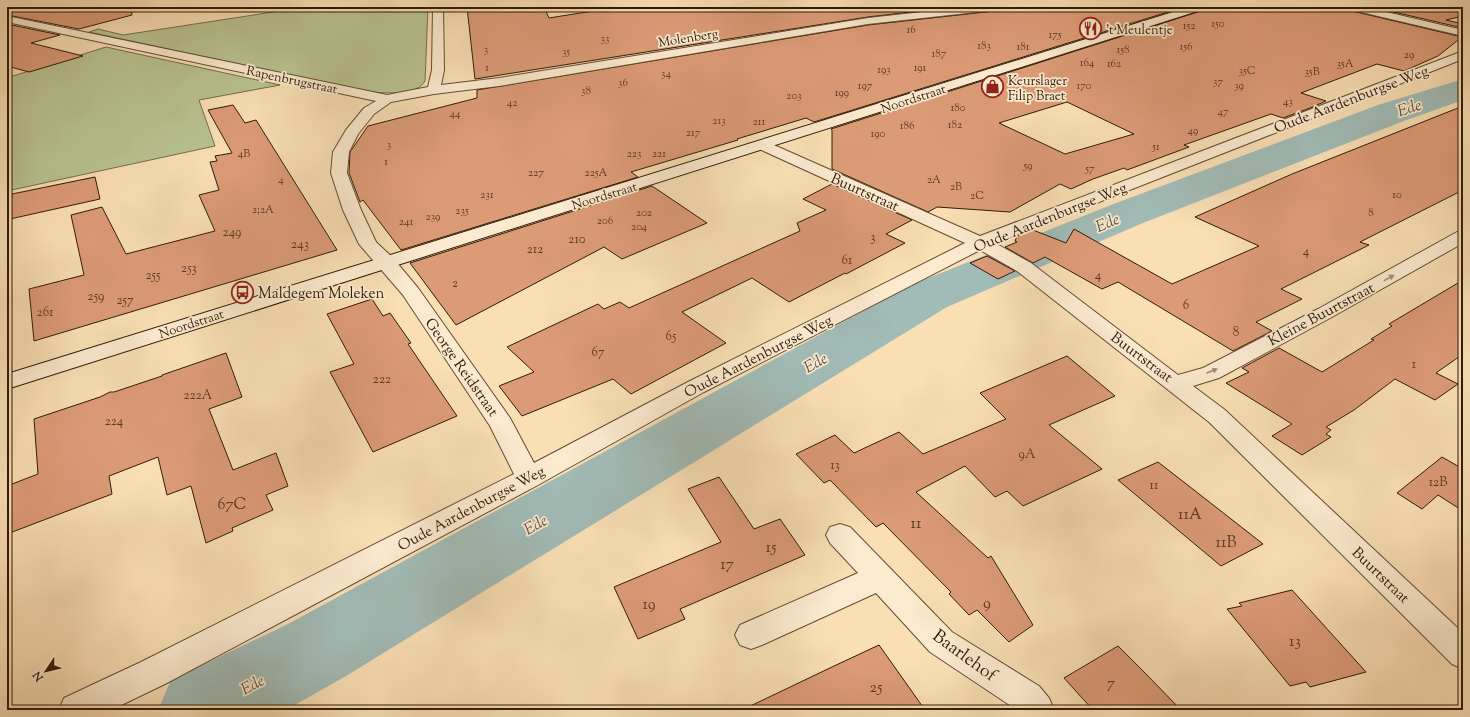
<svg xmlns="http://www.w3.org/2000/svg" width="1470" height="717" font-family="'Sorts Mill Goudy',serif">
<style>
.green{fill:#b9c392;stroke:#746f4d}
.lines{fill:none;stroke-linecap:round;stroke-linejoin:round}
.river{fill:#a1bbb6;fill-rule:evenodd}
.building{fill:#dc9b77;stroke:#2f1b08;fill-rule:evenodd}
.street-casing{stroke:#624c33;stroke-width:2}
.secondary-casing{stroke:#2f1b08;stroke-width:2}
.street{fill:#fceacf;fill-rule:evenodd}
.secondary{fill:#fceacf;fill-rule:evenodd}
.oneway{fill:#a08d75}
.labels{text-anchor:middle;stroke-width:3.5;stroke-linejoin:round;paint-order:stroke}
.far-number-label{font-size:11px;fill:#5a3b24}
.far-poi-label{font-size:13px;fill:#2f1b08;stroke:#fceacf;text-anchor:start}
.far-street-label{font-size:13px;fill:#2f1b08;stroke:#fceacf}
.number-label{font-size:13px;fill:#5a3b24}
.street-label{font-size:15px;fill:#2f1b08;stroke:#fceacf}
.poi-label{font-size:15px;fill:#2f1b08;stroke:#fceacf;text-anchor:start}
.water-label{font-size:16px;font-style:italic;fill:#575345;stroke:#fceacf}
.near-number-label{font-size:16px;fill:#5a3b24}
.near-street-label{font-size:18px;fill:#2f1b08;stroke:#fceacf}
</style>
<rect width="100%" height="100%" fill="#fadfb5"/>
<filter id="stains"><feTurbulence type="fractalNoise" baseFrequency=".005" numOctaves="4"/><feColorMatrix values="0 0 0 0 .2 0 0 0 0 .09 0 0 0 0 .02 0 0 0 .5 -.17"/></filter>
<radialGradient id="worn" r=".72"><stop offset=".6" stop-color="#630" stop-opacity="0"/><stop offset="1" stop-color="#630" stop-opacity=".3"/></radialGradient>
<path class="green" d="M306 7H428L425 81C416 97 381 93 365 91L89 32 98 29 123 35Z
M106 47 280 85 199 100 215 146 7 191V74L13 76Z"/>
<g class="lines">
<path class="river" d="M1463 79V100L1404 121 1143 223 947 307 346 676 286 710H158L171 680 288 624 911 285 1111 205 1378 105Z"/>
</g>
<path class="building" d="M7 7H131L132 15 79 29 7 15Z
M467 7H544L549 18 618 7H953L868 17 475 79Z
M1031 7H1184L814 122 806 118 737 139 738 140 631 172 638 177 401 250 363 200 360 202 349 173 350 152 368 126 477 98V90L868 25Z
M1206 7H1346L1348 10 1462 37 1438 56 1404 71 1377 64 1301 93 1326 101 1310 108 1283 118 1271 114 1184 145 1189 147 1127 170 1124 168 1093 179 1071 189 1060 184 1010 212 937 207 928 212 832 169V130L831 129 1204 10ZM1067 102 1134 134 1065 154 999 123Z
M1372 7H1463V16L1446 20 1463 24V28Z
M7 24 60 35 31 43 83 56 29 72 7 66Z
M233 105 245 123 256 120 337 250 34 341 29 289 84 275 71 215 102 207 126 254 215 231 199 195 219 190 210 162 217 161 215 156 232 153 208 110Z
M1463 106V190L1360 242 1369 245 1281 289 1302 299 1256 322 1272 331 1233 351 1118 282 1102 289 1045 257 1033 263 1005 247 1017 242 1015 241 1017 236 1033 230 1066 243 1074 229 1172 284 1259 246 1195 217 1292 174Z
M95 177 100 199 10 219 12 194Z
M832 184 912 220 886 234 905 243 846 274 845 273 789 302 752 278 682 312 726 343 631 394 613 379 522 416 499 386 534 372 507 347 598 304 604 309 620 302 629 308 800 231 797 223 826 210 803 199Z
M652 186 707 223 622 259 604 247 456 325 410 263Z
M987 256 1015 271 998 279 970 263Z
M1463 280V354L1436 373 1458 384 1435 400 1395 379 1354 410 1326 427 1331 430 1326 434 1331 437 1302 455 1272 436 1292 424 1226 383 1249 372 1242 368 1279 348 1322 372 1374 340 1371 339 1392 326 1389 324Z
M372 299 383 316 390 313 411 343 408 344 457 416 373 452 330 372 354 364 327 314Z
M226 353 242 397 209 409 233 470 276 453 288 486 266 495 273 510 232 528 233 531 206 543 191 486 167 495 158 457 109 476 112 494 7 534V486L38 474 34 419 100 397 110 392H114L162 376V375Z
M1067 356 1115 396 1049 425 1102 469 1023 506 1007 491 995 497 965 466 916 492 988 558 991 556 1033 625 1009 642 977 610 969 615 949 594 951 592 883 523 876 527 830 480 824 483 796 454 835 435 854 453 899 432 923 454 1006 419 980 393Z
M1442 457 1463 469V511L1438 495 1422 509 1397 493Z
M1158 462 1226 515 1263 544 1221 566 1118 480Z
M719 477 754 529 780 519 805 555 680 609 685 619 638 639 614 587 721 542 688 489Z
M1292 590 1366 672 1310 687 1306 682 1290 686 1227 609 1242 606 1239 603Z
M879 645 925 710H742L832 667Z
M1118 646 1145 673 1181 710H1093L1064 678Z"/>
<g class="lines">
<defs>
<path id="street" d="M433 7H443L444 70 441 85 499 78 868 18 967 7H1000L995 10 868 24 499 86 434 94 391 102 374 114 358 134 349 152 347 173 361 210 376 242 393 258 418 288 510 418 534 463 688 382 965 243 757 148 755 145 757 142 762 141 767 142 980 236 1463 51V59L995 243 1031 263 1178 375 1203 368 1318 309 1457 232 1463 231V243L1332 317 1219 378 1193 386 1225 410 1463 633V669L1452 664 1209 422 1017 271 980 250 704 392 538 485 165 684 111 710H59L64 698 141 662 514 474 490 426 403 295 359 244 343 210 331 173 333 152 346 130 364 108 376 101 7 22V16L387 95 428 87 432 70Z
M1347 7H1365L1463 30V36L1348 9Z
M840 524 850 527 952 632 1039 686 1049 698 1054 710H1017L930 652 876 593 762 645 751 649 740 645 735 635 740 625 858 573 830 543 826 535 830 527Z"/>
<path id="secondary" d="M1189 7H1205L1204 9 7 389V374Z"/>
</defs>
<use href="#street" class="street-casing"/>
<use href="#secondary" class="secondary-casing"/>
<use href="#street" class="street"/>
<use href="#secondary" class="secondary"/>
</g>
<defs><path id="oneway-solid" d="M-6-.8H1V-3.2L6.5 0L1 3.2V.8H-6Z"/></defs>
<g class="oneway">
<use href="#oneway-solid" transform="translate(1389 278) rotate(-29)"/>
<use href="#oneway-solid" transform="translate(1212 371) rotate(-23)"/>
</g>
<defs>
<symbol id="restaurant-ring" viewBox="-11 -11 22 22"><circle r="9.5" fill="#fceacf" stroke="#8f2418" stroke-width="1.5"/><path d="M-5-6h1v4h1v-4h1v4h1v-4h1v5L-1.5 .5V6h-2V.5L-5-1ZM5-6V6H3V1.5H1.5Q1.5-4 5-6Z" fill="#8f2418"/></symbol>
<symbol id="shop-ring" viewBox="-11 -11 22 22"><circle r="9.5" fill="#fceacf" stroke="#8f2418" stroke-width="1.5"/><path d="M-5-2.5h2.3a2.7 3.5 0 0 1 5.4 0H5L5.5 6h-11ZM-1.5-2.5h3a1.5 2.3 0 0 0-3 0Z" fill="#8f2418"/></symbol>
<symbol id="bus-ring" viewBox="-11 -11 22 22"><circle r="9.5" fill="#fceacf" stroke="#8f2418" stroke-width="1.5"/><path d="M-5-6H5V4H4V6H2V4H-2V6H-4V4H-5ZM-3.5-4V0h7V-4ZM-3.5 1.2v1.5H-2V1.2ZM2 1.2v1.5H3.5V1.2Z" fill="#8f2418"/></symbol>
</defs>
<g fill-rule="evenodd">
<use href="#restaurant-ring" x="1078" y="16" width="25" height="25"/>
<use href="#shop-ring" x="980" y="74" width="25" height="25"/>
<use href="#bus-ring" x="230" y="280" width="25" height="25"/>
</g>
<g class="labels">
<g class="far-number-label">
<text x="1218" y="27">150</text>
<text x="1189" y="29">152</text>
<text x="911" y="33">16</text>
<text x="1055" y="38">175</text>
<text x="605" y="42">33</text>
<text x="984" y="49">183</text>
<text x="1023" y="50">181</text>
<text x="1186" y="50">156</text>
<text x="486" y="53">3</text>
<text x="1123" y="53">158</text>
<text x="566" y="55">35</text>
<text x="939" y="57">187</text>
<text x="1409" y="58">29</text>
<text x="1087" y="66">164</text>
<text x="1114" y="67">162</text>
<text x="1345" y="67">35A</text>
<text x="487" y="71">1</text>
<text x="920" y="71">191</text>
<text x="884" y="73">193</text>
<text x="1247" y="74">35C</text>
<text x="1312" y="75">35B</text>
<text x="666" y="77">34</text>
<text x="1218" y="85">37</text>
<text x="623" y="86">36</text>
<text x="865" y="89">197</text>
<text x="1084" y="89">170</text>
<text x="1239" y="89">39</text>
<text x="586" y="94">38</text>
<text x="842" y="96">199</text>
<text x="794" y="99">203</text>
<text x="1288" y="105">43</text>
<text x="512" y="106">42</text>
<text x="958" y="111">180</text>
<text x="1223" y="115">47</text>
<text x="455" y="117">44</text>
<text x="719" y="124">213</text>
<text x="759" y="125">211</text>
<text x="955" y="128">182</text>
<text x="907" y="129">186</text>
<text x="1193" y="134">49</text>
<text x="693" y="136">217</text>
<text x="878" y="137">190</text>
<text x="389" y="148">3</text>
<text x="1156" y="150">51</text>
<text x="244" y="157">4B</text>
<text x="634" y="157">223</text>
<text x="659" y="157">221</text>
<text x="386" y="165">1</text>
<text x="1028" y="169">59</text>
<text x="1090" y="172">57</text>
<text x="536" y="176">227</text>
<text x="596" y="176">225A</text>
<text x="281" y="183">4</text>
<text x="934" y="183">2A</text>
<text x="956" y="190">2B</text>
<text x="487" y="198">231</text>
<text x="1397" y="198">10</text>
<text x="977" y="199">2C</text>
<text x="263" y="213">2;2A</text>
<text x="462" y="214">235</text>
<text x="644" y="216">202</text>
<text x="1371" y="216">8</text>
<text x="433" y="220">239</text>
<text x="605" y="224">206</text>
<text x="406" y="225">241</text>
<text x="639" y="230">204</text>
</g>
<g class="far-poi-label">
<text x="1106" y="34">'t Meulentje</text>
<text x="1008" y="85">Keurslager<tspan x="1008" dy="15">Filip Braet</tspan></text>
</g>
<g class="far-street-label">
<text transform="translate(688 37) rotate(-9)" y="5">Molenberg</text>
<text transform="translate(292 79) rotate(12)" y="5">Rapenbrugstraat</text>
<text transform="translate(913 98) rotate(-18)" y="5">Noordstraat</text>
<text transform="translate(604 195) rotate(-17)" y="5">Noordstraat</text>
<text transform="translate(191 323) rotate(-18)" y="5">Noordstraat</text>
</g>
<g class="number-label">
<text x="232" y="236">249</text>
<text x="873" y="241">3</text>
<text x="577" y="243">210</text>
<text x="300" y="248">243</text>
<text x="535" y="253">212</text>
<text x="1306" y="255">4</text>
<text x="847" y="264">61</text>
<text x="189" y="272">253</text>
<text x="153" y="279">255</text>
<text x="1098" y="279">4</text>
<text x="455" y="287">2</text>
<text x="96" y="300">259</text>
<text x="125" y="304">257</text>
<text x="1186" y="309">6</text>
<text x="45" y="316">261</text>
<text x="1236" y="336">8</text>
<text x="671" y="340">65</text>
<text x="598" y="356">67</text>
<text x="1414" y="368">1</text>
<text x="382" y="383">222</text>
<text x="198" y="399">222A</text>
<text x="114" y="425">224</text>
<text x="1027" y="458">9A</text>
<text x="835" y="469">13</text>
<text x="1438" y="486">12B</text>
<text x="1154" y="489">11</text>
</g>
<g class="street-label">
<text transform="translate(1351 99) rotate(-21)" y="5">Oude Aardenburgse Weg</text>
<text transform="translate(865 192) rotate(24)" y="5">Buurtstraat</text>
<text transform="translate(1050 217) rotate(-22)" y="5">Oude Aardenburgse Weg</text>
<text transform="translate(1321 314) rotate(-28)" y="5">Kleine Buurtstraat</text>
<text transform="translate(758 356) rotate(-27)" y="5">Oude Aardenburgse Weg</text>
<text transform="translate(1142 357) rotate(37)" y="5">Buurtstraat</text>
<text transform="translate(462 367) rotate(55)" y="5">George Reidstraat</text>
<text transform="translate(471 508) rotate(-28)" y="5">Oude Aardenburgse Weg</text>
<text transform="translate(1381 575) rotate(44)" y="5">Buurtstraat</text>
</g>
<g class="poi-label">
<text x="258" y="298">Maldegem Moleken</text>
</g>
<g class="water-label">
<text transform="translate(1409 107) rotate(-18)" y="6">Ede</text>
<text transform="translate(1107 222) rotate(-23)" y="6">Ede</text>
<text transform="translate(815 362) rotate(-30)" y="6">Ede</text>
<text transform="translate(535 524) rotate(-30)" y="6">Ede</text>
<text transform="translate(252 684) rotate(-28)" y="6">Ede</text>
</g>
<g class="near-number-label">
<text x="232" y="509">67C</text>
<text x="1190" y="519">11A</text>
<text x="916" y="528">11</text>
<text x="1226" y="547">11B</text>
<text x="771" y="552">15</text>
<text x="727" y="569">17</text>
<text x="987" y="608">9</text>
<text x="649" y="609">19</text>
<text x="1295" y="646">13</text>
<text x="1111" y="688">7</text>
<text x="876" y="692">25</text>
</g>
<g class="near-street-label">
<text transform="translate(965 655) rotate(36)" y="6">Baarlehof</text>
</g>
</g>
<rect width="1470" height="717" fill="none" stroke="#fadfb5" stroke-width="24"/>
<rect x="8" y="8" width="1454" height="701" fill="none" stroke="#2f1b08" stroke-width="2"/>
<rect x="12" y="12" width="1446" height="693" fill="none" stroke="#2f1b08"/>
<g transform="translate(46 671) rotate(235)" stroke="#fceacf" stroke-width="3" paint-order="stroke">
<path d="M0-3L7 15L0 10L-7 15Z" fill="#2f1b08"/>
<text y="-6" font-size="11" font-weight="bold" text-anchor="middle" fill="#2f1b08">N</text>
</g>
<rect width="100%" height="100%" filter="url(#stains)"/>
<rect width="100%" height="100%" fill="url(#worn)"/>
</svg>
